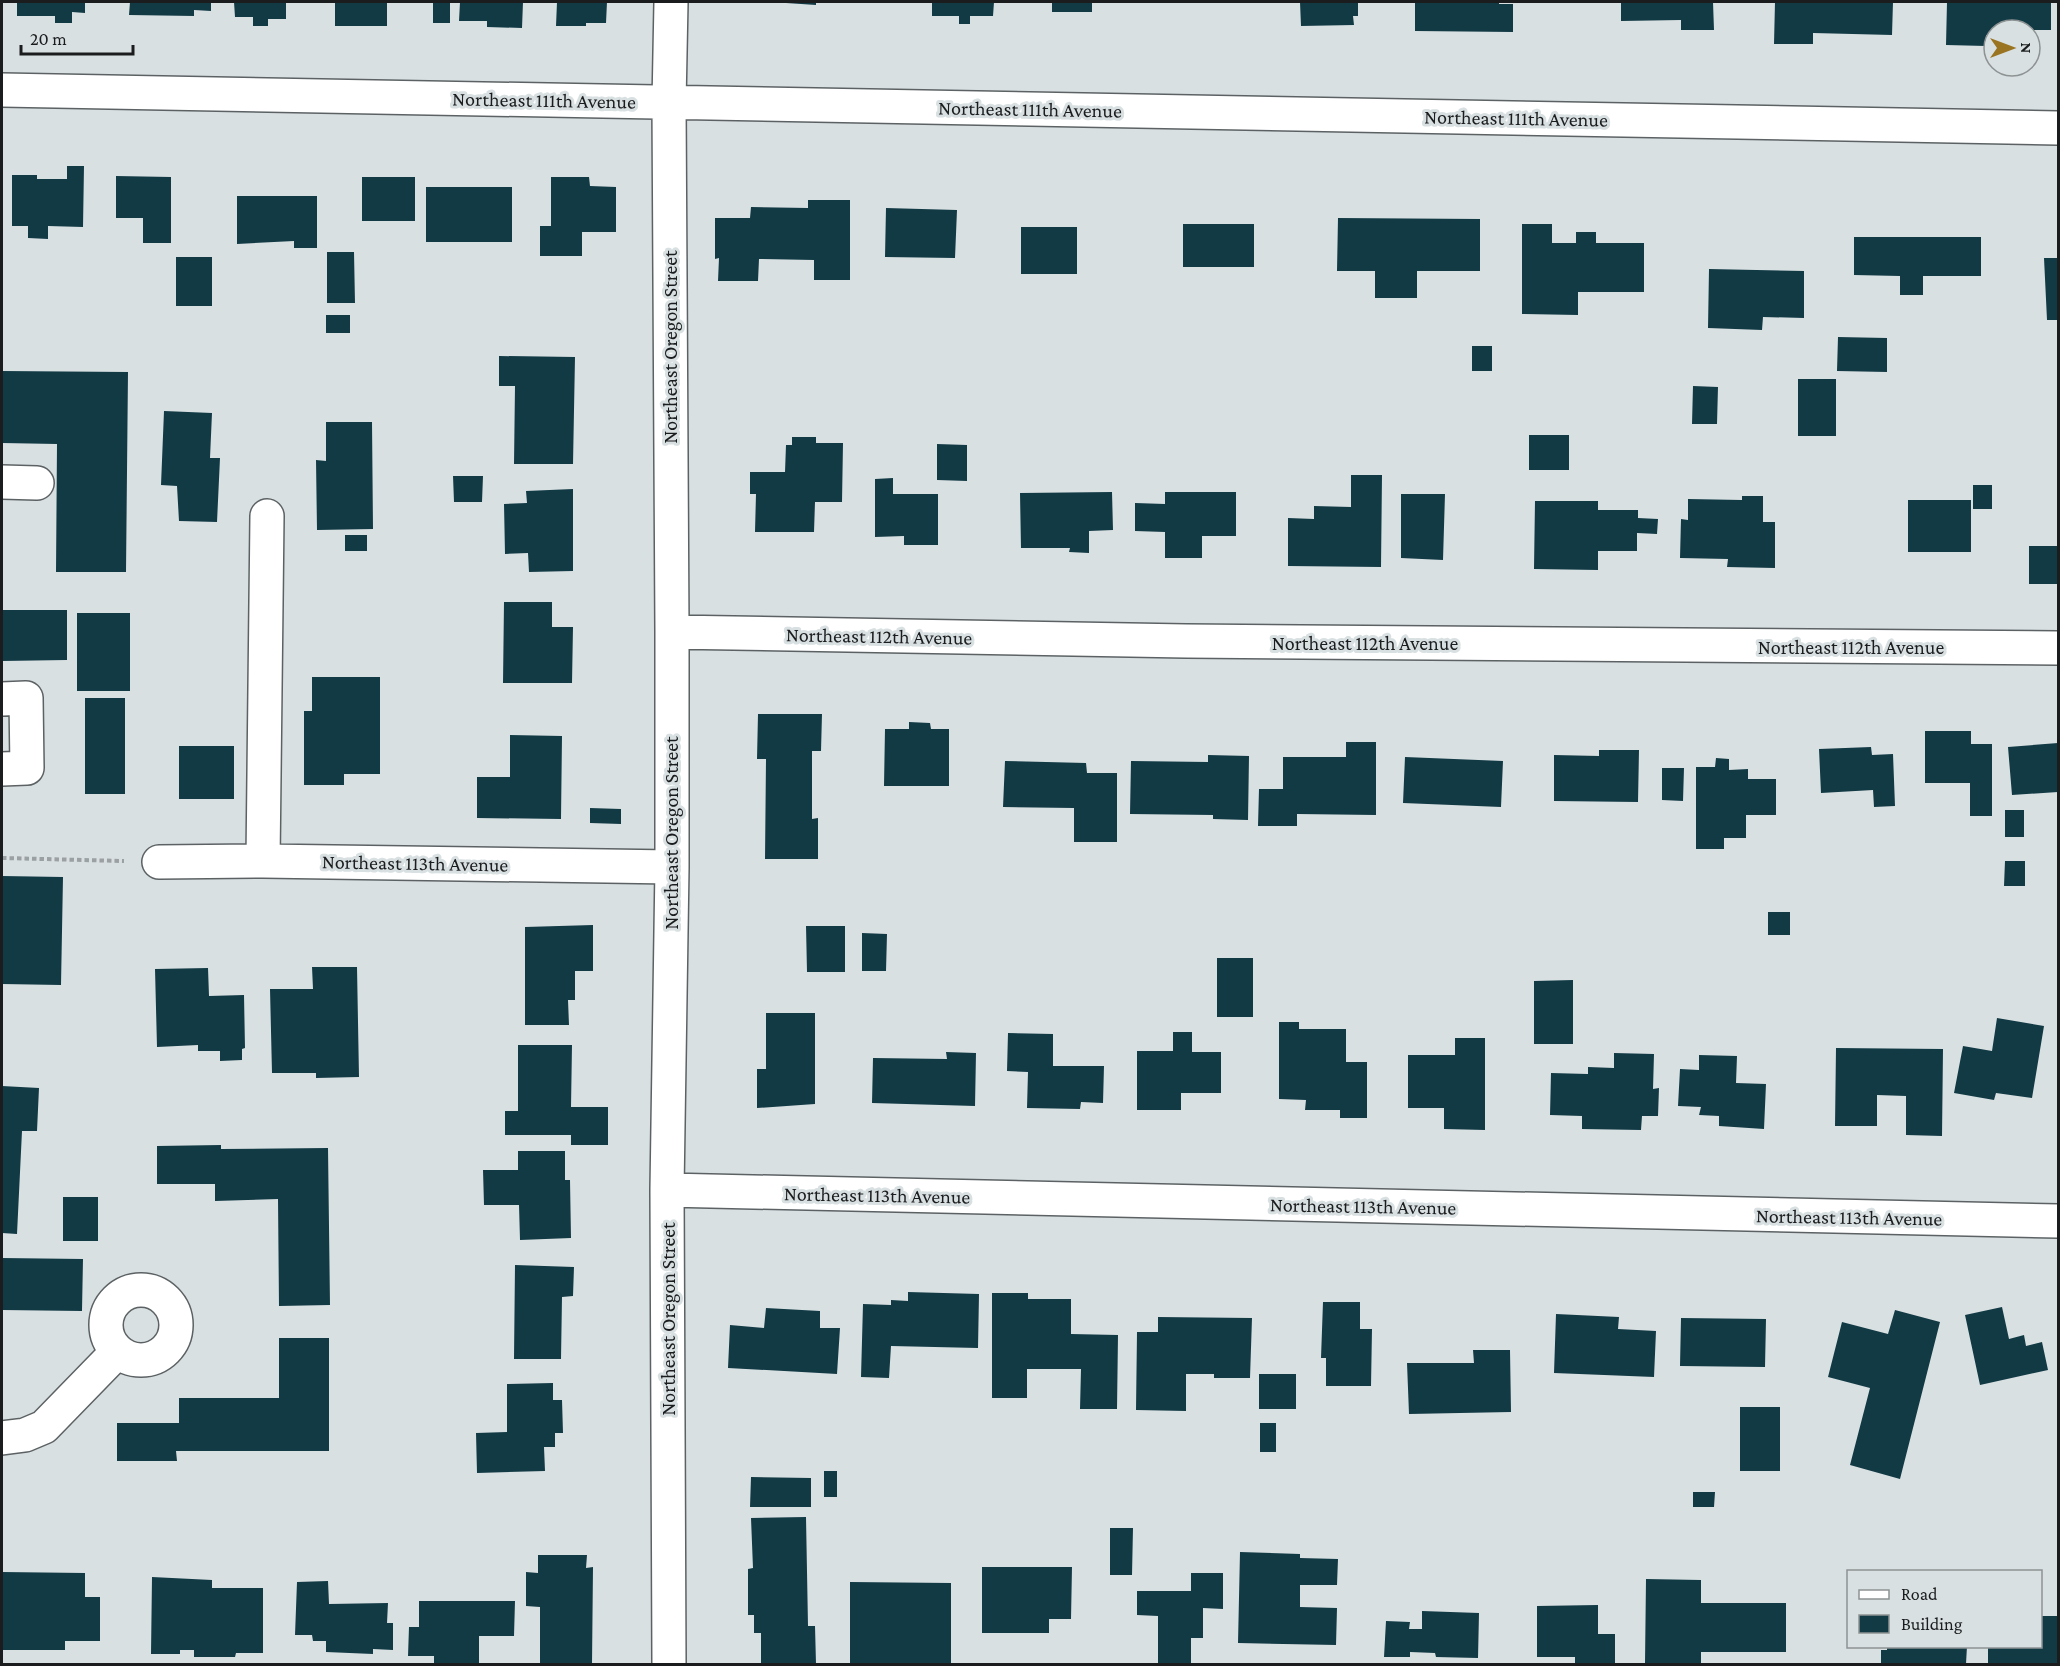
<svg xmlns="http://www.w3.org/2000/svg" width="2060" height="1666" font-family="'Crimson Pro',serif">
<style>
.building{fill:#123a45}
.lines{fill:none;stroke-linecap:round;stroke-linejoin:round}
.minor-casing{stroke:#5c6264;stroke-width:36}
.path{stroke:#9ba0a2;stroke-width:4;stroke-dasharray:4.5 3;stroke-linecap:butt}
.minor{stroke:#fff;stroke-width:33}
.labels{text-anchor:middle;stroke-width:6;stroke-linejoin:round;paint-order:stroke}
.street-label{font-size:20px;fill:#1a1c1d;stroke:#d9e0e2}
</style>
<rect width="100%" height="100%" fill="#d9e0e2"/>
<path class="building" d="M17 2H85V13L72 12V23H55V16H17Z
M130 2H211V11L194 10V16L129 15Z
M234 2H286V19H268V26H253V17H235Z
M335 2H387V26H335Z
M433 2H450V23H433Z
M460 2H523L522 28 487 27V21H459Z
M557 2H607L606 23H586V26H556Z
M786 2H816V5L786 3Z
M932 2H994L993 16H970V24H959V16H932Z
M1052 2H1092V12H1052Z
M1300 2H1358V16H1353L1354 25 1301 26Z
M1415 2H1499V4H1513V32L1415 31Z
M1621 2H1713L1714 30H1681V20L1621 21Z
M1775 2H1893L1892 35 1813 33V44H1774Z
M1947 2H2051V30H1994V35H1986V46L1946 45Z
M67 166H84L83 227 48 226V239L28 238V226H12V175H37V179H67Z
M116 176 171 177V243H143V218H116Z
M362 177H415V221H362Z
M551 177H589L590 186 616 187V232H582V256H540V226H551Z
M426 187H512V242H426Z
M237 196H317V248H294V241L237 244Z
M808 200H850V280H814V260L759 259 758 281H718L719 258 715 259V218H750L751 207 808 208Z
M886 208 957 210 955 258 885 257Z
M1338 218 1480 219V271H1417V298H1375V271H1337Z
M1183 224H1254V267H1183Z
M1522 224H1552V243H1576V232H1596V243H1644V292H1578V315L1522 314Z
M1021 227H1077V274H1021Z
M1854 237H1981V276H1923V295H1900V276L1854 275Z
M327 252H354L355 303H327Z
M176 257H212V306H176Z
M2044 258H2058V320H2047Z
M1709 269 1804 271V318L1763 317 1762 330 1708 328Z
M326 315H350V333H326Z
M1838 337 1887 338V372L1837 371Z
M1472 346H1492V371H1472Z
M499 356 575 357 573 464H514L515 386H499Z
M2 371 128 372 126 572H56L57 444 2 443Z
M1798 379H1836V436H1798Z
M1693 386 1718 387 1717 424H1692Z
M164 411 212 413 210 458H220L217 522 179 521 177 486 161 485Z
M326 422H372L373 529 317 530 316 460 326 461Z
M1529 435H1569V470H1529Z
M792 437H816V443H843L842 502H815L814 532H755L756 494H750V472H785L786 445H792Z
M937 444 967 445V481L937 480Z
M1351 475H1382L1381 567 1288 566V518L1314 519V506L1351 507Z
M453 476H483L482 502H454Z
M893 478V494H938V545H904V536L875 537V479Z
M1973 485H1992V509H1973Z
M573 489V571L529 572 528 553 505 554 504 504 527 503 526 491Z
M1112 492 1113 530 1089 531V553L1069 552 1070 548H1021L1020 493Z
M1165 492H1236V536H1202V558H1165V532L1135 531V503L1165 504Z
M1401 494H1445L1443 560 1401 558Z
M1742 496H1763V522H1775V568L1727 567 1728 559 1680 558 1681 519 1688 520V499L1742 500Z
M1908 500H1971V552H1908Z
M1535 501H1598V510H1638V518L1658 519 1657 534 1637 533V551H1598V570L1534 569Z
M345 535H367V551H345Z
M2029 546H2058V584H2029Z
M504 602H552V627H573L572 683H503Z
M2 610H67V660L2 661Z
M77 613H130V691H77Z
M312 677H380V774H344V785H304V711H312Z
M85 698H125V794H85Z
M758 714H822L821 751H812V819L818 818V859H765L766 759H757Z
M909 722 930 723 931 729H949V786H884L885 729H909Z
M1925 731H1971V744H1992V816H1970V783H1925Z
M510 735 562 736 561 819 477 818V777H510Z
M1346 742H1376V815L1297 814V826H1258L1259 789H1283V757H1346Z
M2058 743V792L2012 795 2008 747Z
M179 746H234V799H179Z
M1871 747 1872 755 1893 754 1895 806 1874 807 1873 790 1821 793 1819 749Z
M1599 750H1639L1638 802 1554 801V755L1599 756Z
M1208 755 1249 756 1248 820 1213 819V815L1130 814 1131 761 1208 762Z
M1405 757 1503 761 1501 807 1403 803Z
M1716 758 1729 759V770L1748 769V779H1776V815H1746V838H1724V849H1696V767H1715Z
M1005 761 1086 763 1087 773H1117V842H1074V808L1003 807Z
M1662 768H1684L1683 801 1662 800Z
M590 808 621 809V824L590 823Z
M2005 810H2024V837H2005Z
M2005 861H2025V886H2004Z
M2 876 63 877 61 985 2 984Z
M1768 912H1790V935H1768Z
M593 925V971H575V1000H568L569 1025H525V927Z
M806 926H845V972H807Z
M862 933 887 934 886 971H862Z
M1217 958H1253V1017H1217Z
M312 967H357L359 1077 316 1078V1073H272L270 989H313Z
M208 968 209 996 244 995 245 1048 242 1049V1060L220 1061V1051H198V1045L157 1047 155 969Z
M1573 980V1044H1534V981Z
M766 1013H815V1104L757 1108V1069H766Z
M1997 1018 2044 1026 2032 1098 1996 1093 1994 1100 1954 1093 1963 1046 1992 1051Z
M1279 1022H1299V1029H1346V1062H1367V1118H1340V1110H1305L1306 1100 1279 1099Z
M1173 1032H1192V1052H1221V1093H1181V1110H1137V1051H1173Z
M1008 1033 1053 1034V1066H1104L1103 1103 1081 1102 1080 1109 1027 1108 1028 1072 1007 1071Z
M1455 1038H1485V1130L1444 1129V1108H1408V1055H1455Z
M518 1045H572L571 1107H608V1145H571V1135H505V1111H518Z
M1836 1048 1943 1049 1942 1136 1906 1135V1096L1877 1095V1126H1835Z
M946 1052 976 1053 975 1106 872 1103 873 1058 947 1059Z
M1614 1053 1654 1054 1653 1089 1659 1088 1658 1116H1642L1641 1130 1582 1129V1116L1550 1115 1551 1073 1588 1074V1067L1614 1068Z
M1699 1055 1737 1056 1736 1083 1766 1084 1764 1129 1719 1126V1116L1699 1115 1701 1107 1678 1106 1680 1069 1699 1070Z
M2 1086 39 1088 37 1131H22L17 1234 2 1233Z
M221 1145V1149L328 1148 330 1305 279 1306 278 1199 215 1201V1184H157V1146Z
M518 1151H565V1180H570L571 1238 520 1240 519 1205H484L483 1170H518Z
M63 1197H98V1241H63Z
M2 1258 83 1259 82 1311 2 1310Z
M515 1265 574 1267 573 1296 562 1297 561 1359H514Z
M908 1292 979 1294 978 1348 891 1346 889 1378 861 1377 863 1304 891 1305V1300L908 1301Z
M992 1293H1028V1299H1071V1334L1118 1335 1117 1409H1080L1081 1369H1027V1398H992Z
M1323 1302H1360V1329H1372L1371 1386H1326V1358H1321Z
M2002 1307 2009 1339 2024 1335 2026 1346 2042 1342 2048 1370 1980 1385 1965 1315Z
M766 1308 820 1311V1328H840L837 1374 728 1368 730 1325 764 1328Z
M1895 1310 1940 1322 1900 1479 1850 1465 1870 1388 1828 1377 1842 1322 1888 1334Z
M1556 1314 1619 1317 1618 1329 1656 1331 1654 1377 1554 1373Z
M1158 1317 1252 1318 1250 1378H1214V1374H1186V1411L1136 1410 1137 1332H1158Z
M1681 1318 1766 1319 1765 1367 1680 1366Z
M279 1338H329V1451H176L177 1461H117V1423H179V1398H279Z
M1473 1350H1510L1511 1412 1409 1414 1407 1363H1474Z
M1259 1374H1296V1409H1259Z
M553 1383V1400H562L563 1433H555V1447H544L545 1471 477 1473 476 1433 507 1432V1384Z
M1740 1407H1780V1471H1740Z
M1260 1423H1276V1452H1260Z
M824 1471H837V1497H824Z
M751 1477 811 1478V1507H750Z
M1693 1492H1715L1714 1507H1693Z
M806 1517 808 1626H815L816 1664H761V1633H754V1615H748V1569L753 1568 751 1518Z
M1110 1528H1133L1132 1575H1110Z
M1240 1552 1300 1554V1558L1338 1559 1337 1585H1300V1607L1337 1608 1336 1645 1238 1643Z
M538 1555H587L586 1568 593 1567 592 1664H540V1607L526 1606V1572L538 1573Z
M982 1567H1072L1071 1619H1049V1633H982Z
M2 1572 85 1573V1597H100V1641H65V1650H2Z
M1191 1573H1223V1609L1203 1608V1638H1191V1664H1158V1616L1137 1615V1591H1191Z
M152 1577 212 1580V1588H263V1653H236L235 1657H194V1650H180V1654H151Z
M1646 1579 1701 1580V1603H1786V1652H1701V1664L1645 1663Z
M328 1581 329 1604 388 1603 387 1623H393V1650L373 1649V1654L326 1652V1641H313L312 1635H295L297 1582Z
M850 1582 951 1583V1664H850Z
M419 1601H515L514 1636H479V1664H434V1656H408L409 1627H419Z
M1598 1605V1634H1615V1664H1575V1657H1537V1606Z
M1422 1611 1479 1613 1478 1658 1436 1657 1435 1653 1410 1652V1657H1384L1386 1621 1410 1622 1409 1629H1422Z
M2040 1616H2058V1664H1988V1646H2040Z
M1887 1646H1967L1966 1664H1881V1650H1887Z"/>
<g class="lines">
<defs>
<path id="minor" d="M2 90 2058 128
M2 482 37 483
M672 632 1186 641 2058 648
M2 699 26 698 27 768 2 769
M263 861 267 516
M159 862 263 861 672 867
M667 1190 2058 1221
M106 1325a35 35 0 1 1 70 0a35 35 0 1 1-70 0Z
M2 1438 25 1435 44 1427 117 1352
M669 1664 667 1190 672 867V632L669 103 671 2"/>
</defs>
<use href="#minor" class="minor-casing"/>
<path class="path" d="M2 858 124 861"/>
<use href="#minor" class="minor"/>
</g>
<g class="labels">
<g class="street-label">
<text transform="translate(544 100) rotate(1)" y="7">Northeast 111th Avenue</text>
<text transform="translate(1030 109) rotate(1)" y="7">Northeast 111th Avenue</text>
<text transform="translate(1516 118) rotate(1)" y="7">Northeast 111th Avenue</text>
<text transform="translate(670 347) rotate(-90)" y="7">Northeast Oregon Street</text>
<text transform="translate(879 636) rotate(1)" y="7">Northeast 112th Avenue</text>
<text x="1365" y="650">Northeast 112th Avenue</text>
<text x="1851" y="654">Northeast 112th Avenue</text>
<text transform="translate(671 833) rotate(-90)" y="7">Northeast Oregon Street</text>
<text transform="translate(415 863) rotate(1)" y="7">Northeast 113th Avenue</text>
<text transform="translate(877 1195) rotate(1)" y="7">Northeast 113th Avenue</text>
<text transform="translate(1363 1206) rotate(1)" y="7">Northeast 113th Avenue</text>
<text transform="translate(1849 1217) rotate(1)" y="7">Northeast 113th Avenue</text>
<text transform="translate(668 1319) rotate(-90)" y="7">Northeast Oregon Street</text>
</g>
</g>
<rect width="2060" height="1666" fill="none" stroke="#1a1c1d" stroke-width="6"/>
<rect x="1847" y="1570" width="195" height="78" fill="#d9e0e2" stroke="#8d9293" stroke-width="1.5"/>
<rect x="1859" y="1590" width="30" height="9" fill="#ffffff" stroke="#8d9293" stroke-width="1.5"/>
<text x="1901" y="1600" font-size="18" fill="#1a1c1d">Road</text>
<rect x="1859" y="1615" width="30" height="18" fill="#123a45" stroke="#8d9293" stroke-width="1.5"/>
<text x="1901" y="1630" font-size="18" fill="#1a1c1d">Building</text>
<g transform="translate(2012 48) rotate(90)"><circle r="28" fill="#d9e0e2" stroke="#8d9293" stroke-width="1.5"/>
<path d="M0-4.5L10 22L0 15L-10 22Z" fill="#9a7420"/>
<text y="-9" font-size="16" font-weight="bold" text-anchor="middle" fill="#1a1c1d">N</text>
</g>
<path d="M21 45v9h112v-9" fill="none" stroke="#1a1c1d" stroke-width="3"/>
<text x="30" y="45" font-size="18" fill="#1a1c1d" stroke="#d9e0e2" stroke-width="4.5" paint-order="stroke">20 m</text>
</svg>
